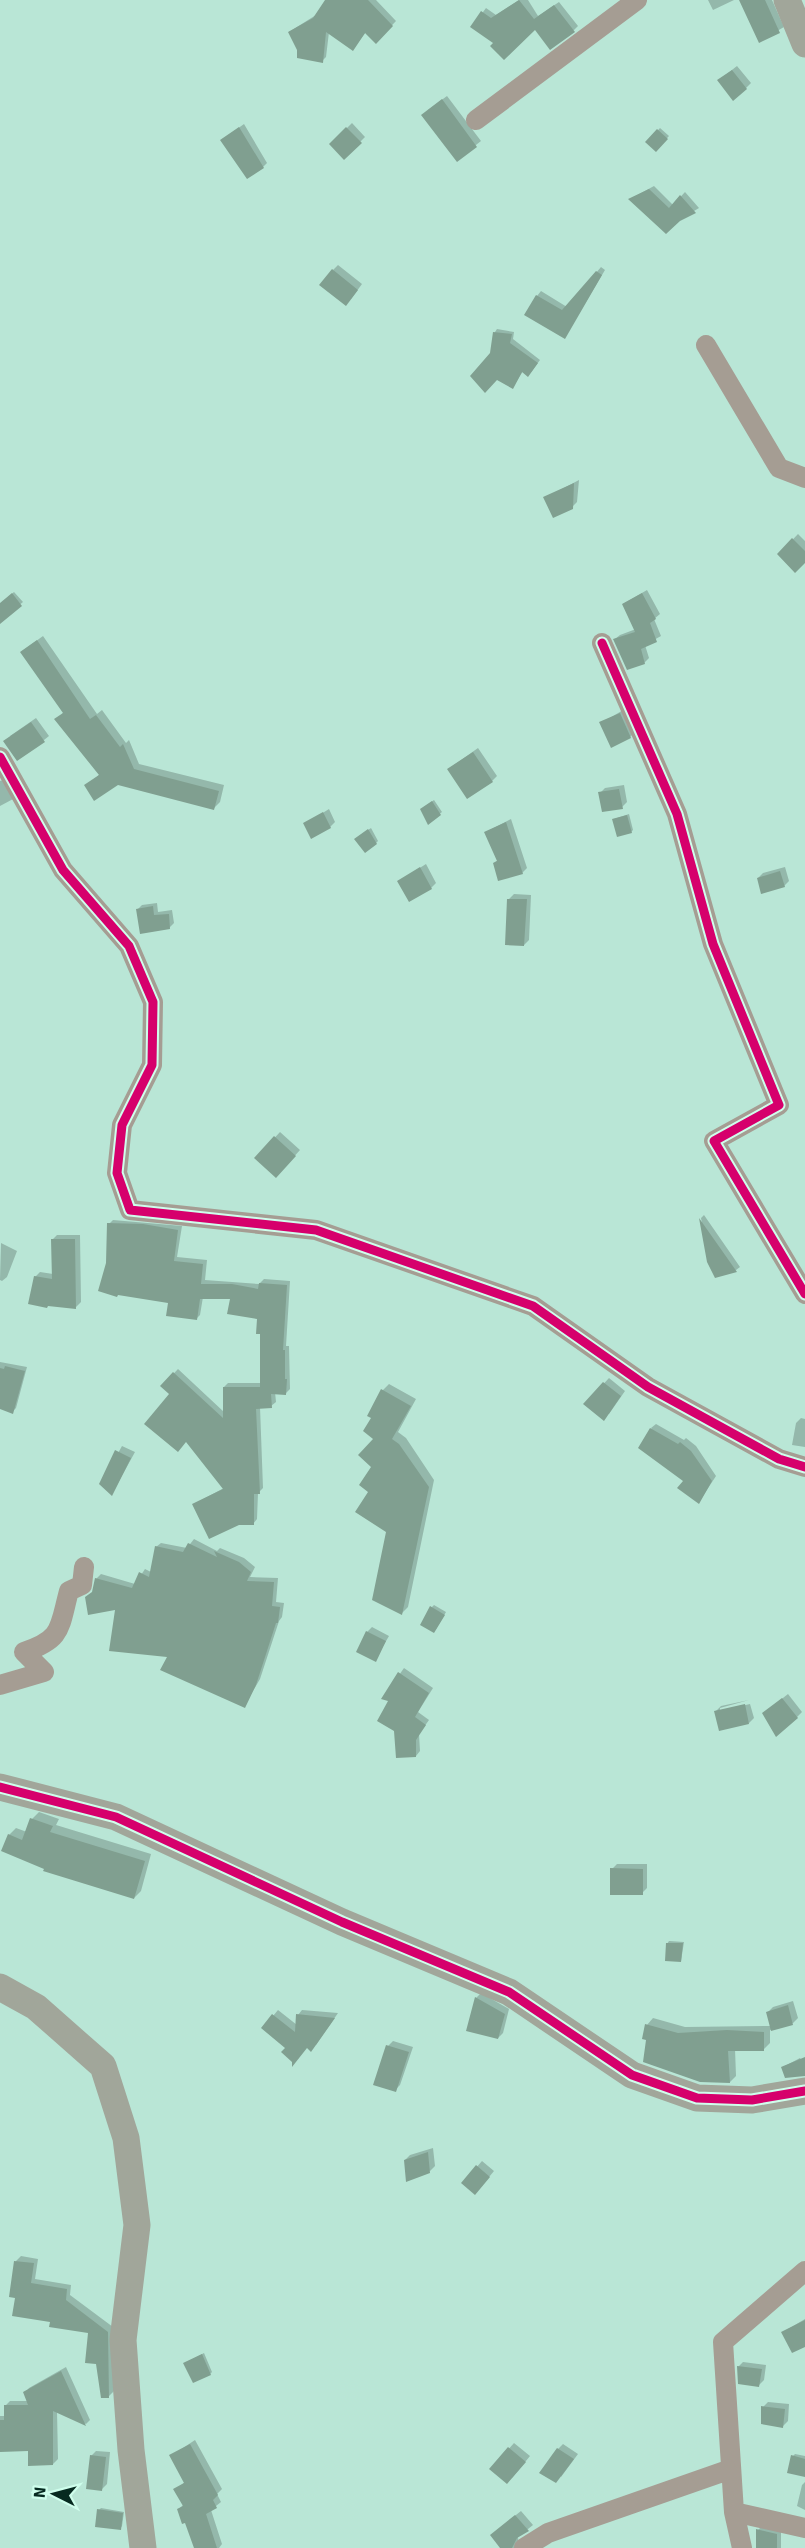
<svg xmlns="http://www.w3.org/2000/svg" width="805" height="2548" font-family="Signika,sans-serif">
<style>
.shadow{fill:#0003}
.building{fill:#809f90}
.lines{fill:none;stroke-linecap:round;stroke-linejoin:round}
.street{stroke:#a59d93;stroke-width:20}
.secondary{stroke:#a1a69a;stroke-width:27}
.cycleway-casing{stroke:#cffeec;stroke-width:13}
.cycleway{stroke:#d6006c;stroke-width:9}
</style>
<rect width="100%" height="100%" fill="#b9e6d6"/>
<path class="shadow" d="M327 0H376L396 21 376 42 366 32 353 49 329 32 326 57 322 61 299 49 289 32 316 15Z
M519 0H528L538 16 559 2 578 26 574 30 535 28 495 42 472 27 486 8 496 15Z
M708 0H734L713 10Z
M741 0H772L784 27 760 41Z
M737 66 751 83 746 88 719 80Z
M447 96 481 141 457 160 428 110Z
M352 123 365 137 344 158 331 144Z
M244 124 267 163 263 167 226 137Z
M660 128 669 136 656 150 647 142Z
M654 186 673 205 685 192 699 208 679 220 630 199Z
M338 265 362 284 351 299 333 270Z
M601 267 605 270 565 337 537 296 541 291 567 307Z
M497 329 514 332 513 339 540 360 531 372 523 371 513 387 497 379 491 354 495 332Z
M579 480 577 502 572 507 545 498Z
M798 534 805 541V561L779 554Z
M647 590 660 614 654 619 661 636 645 645 649 658 644 663 615 639 620 635 636 629 623 604Z
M14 592 23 602 6 616 0 609V604Z
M43 636 97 714 102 710 126 743 129 740 139 764 224 785 220 802 214 808 118 784 86 786 100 774 62 714 64 712 21 652Z
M625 709 635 732 630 737 601 723Z
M36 718 49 736 44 740 10 736Z
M478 748 497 776 492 781 454 765Z
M6 779 15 798 0 806V781Z
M624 785 627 802 622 807 600 793 605 788Z
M434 800 442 812 429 822 424 807Z
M329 809 335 822 330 827 305 824Z
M629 814 633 830 631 832 614 819Z
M511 819 527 868 522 873 494 863 498 860 486 832Z
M371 828 378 841 376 843 358 837Z
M426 864 436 883 431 888 399 881Z
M785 867 789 881 784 886 758 878 763 873Z
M514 894 531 895 529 940 524 945 509 899Z
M157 903 158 912 172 910 174 923 169 928 138 909 142 905Z
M280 1132 300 1150 281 1171 256 1158Z
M704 1215 740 1267 736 1270 716 1276 709 1261 701 1218Z
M113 1220 182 1226 177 1257 207 1260 205 1280 259 1284 264 1279 290 1281 286 1346H289L290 1389 285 1394 275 1392 276 1402 271 1406 260 1407 263 1488 258 1493 257 1519 253 1524 194 1504 224 1488 171 1394 162 1386 178 1369 224 1412V1387L228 1383H261L262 1333 258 1318 232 1298 203 1297 200 1315 196 1319 108 1263 109 1224Z
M57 1235H80L81 1302 76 1307 35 1277 40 1272 53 1274 52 1240Z
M1 1243 17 1251 7 1277 2 1281 0 1280Z
M0 1362 27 1367 16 1408 12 1412 0 1408Z
M609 1378 625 1391 609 1414 585 1404Z
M389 1384 416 1399 398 1432 406 1438 434 1480 408 1607 402 1613 388 1531 370 1491 375 1439 373 1418 383 1390Z
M801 1418 805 1419V1447L792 1445 796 1423Z
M656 1424 684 1440 686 1438 696 1446 716 1476 699 1502 651 1428Z
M122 1446 135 1452 112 1494 101 1484Z
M194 1539 217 1551 220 1548 244 1558 255 1567 250 1577 278 1578 276 1602 284 1603 282 1617 279 1621 260 1679 244 1706 169 1656 94 1591 96 1579 101 1574 135 1584 145 1569 151 1572 156 1547 161 1543 187 1548Z
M434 1605 446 1612 436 1629 432 1607Z
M372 1627 389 1636 375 1660 367 1632Z
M404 1668 433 1688 418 1712 429 1720 419 1734 420 1751 416 1756 391 1700 383 1698Z
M788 1694 802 1712 797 1717 769 1709Z
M749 1700 720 1708V1711L750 1704 754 1718 749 1723 716 1711 721 1706Z
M39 1812 59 1819 56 1825 151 1854 141 1891 134 1898 9 1835 16 1828 27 1832 32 1819Z
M617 1864H647V1888L642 1893 612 1869Z
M669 1941 684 1942 681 1961 667 1944Z
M481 1993 509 2009 503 2033 498 2038 476 1998Z
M793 2001 798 2018 793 2023 770 2030V2043L763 2050 735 2049 736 2076 730 2082 648 2039 647 2025 653 2018 685 2027 772 2026 768 2012 773 2007Z
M278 2010 297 2025 298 2015 302 2010 338 2013 316 2045 287 2048 263 2028Z
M393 2041 413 2047 400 2085 395 2090 388 2046Z
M800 2058 805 2066V2072L783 2067Z
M433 2148 435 2166 430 2171 405 2160 410 2155Z
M482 2161 494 2171 480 2188 463 2183Z
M21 2256 38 2259 35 2279 71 2285 70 2295 113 2327 114 2391 109 2396 90 2332 52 2321 17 2296 16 2261Z
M805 2319V2345L783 2332Z
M204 2353 212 2372 210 2374 185 2363Z
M743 2362 766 2365 764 2380 759 2385 738 2367Z
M66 2367 90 2420 86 2424 57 2411 58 2459 53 2464 29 2450 0 2451V2416H6L5 2406 10 2401H28L25 2393 29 2388Z
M768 2402 789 2404 788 2421 783 2426 763 2407Z
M195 2440 222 2489 217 2494 221 2502 211 2510 222 2544 219 2548H195L186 2521 179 2509 184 2504 175 2490 185 2482 171 2456Z
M514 2443 530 2456 512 2478 491 2469Z
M563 2444 578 2454 561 2477 558 2449Z
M96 2451 110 2452 107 2484 102 2489 91 2456Z
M795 2454 805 2456V2476L793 2456Z
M805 2482V2510L797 2506 802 2485Z
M101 2508 124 2512 122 2526 120 2529 99 2510Z
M521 2511 533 2525 518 2537 519 2548H502L497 2530Z
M763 2525 781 2529V2548H757L758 2530Z"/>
<path class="building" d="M325 0H368L393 26 376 44 365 33 353 51 326 32 323 63 297 58V50L288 32 313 18Z
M519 0 534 19 554 5 575 32 550 50 535 30 504 60 490 46 493 43 470 27 481 11 491 18Z
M739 0H765L780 33 759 43Z
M732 70 747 89 733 101 717 80Z
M442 99 477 147 457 162 421 115Z
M239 127 264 168 247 179 220 140Z
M346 127 362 143 344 160 329 144Z
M657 129 668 139 656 152 645 142Z
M649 189 669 208 680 195 696 213 680 221 666 234 628 199Z
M332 269 358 290 346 306 319 285Z
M596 271 602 275 565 339 524 315 536 295 562 310Z
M493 332 512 334 510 343 538 363 528 377 522 372 513 389 497 380 485 393 470 376 490 353Z
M574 483 573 509 553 518 543 497Z
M792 538 805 551V563L795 573 777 554Z
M12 593 22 606 0 624V603Z
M642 593 656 619 650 623 657 642 641 649 645 664 627 670 613 639 635 632 622 604Z
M37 640 90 719 96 715 120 747 123 744 134 769 219 791 214 810 118 785 94 801 84 785 99 775 54 719 63 713 20 652Z
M620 713 631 738 611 748 599 722Z
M31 722 45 742 17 761 3 741Z
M473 752 493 782 467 799 447 769Z
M619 789 623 809 602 812 598 792Z
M432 801 441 815 428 825 420 809Z
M323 812 331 828 311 839 303 823Z
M627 815 632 833 617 837 612 819Z
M506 822 523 874 498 881 493 863 497 861 484 832Z
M368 829 377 844 365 853 354 839Z
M420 867 432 889 409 902 397 881Z
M780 871 785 887 761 894 757 878Z
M507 899H527L524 946 505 945Z
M153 906 154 915 169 914 170 929 140 934 136 909Z
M274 1136 296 1156 276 1178 254 1158Z
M699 1218 737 1272 715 1278 707 1262Z
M107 1223 143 1224 178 1230 174 1261 203 1264 201 1284H232L258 1289 259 1283 287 1285 283 1350H285V1379H287L286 1395 271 1394 272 1408 256 1409 260 1494H254V1525H239L209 1539 192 1504 223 1489 186 1442 178 1452 144 1424 169 1394 160 1386 173 1372 223 1418V1387H260V1334H256L257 1319 227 1314 230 1299H200L197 1320 166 1316 168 1303 118 1295 117 1297 98 1291 106 1263Z
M51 1239H75L76 1309 48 1306 47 1308 28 1304 34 1276 52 1279Z
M5 1366 25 1371 13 1414 0 1409V1368L4 1369Z
M603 1382 621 1396 604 1421 583 1404Z
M381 1389 411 1406 392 1439 399 1444 429 1487 402 1615 372 1600 386 1532 355 1512 368 1492 359 1485 371 1467 358 1455 373 1439 363 1431 371 1418 367 1416Z
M650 1428 678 1444 680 1442 691 1451 712 1481 699 1504 677 1488 683 1481 638 1448Z
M115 1450 131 1458 112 1496 99 1484Z
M188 1543 217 1557 214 1551 239 1562 251 1572 247 1581 274 1582 272 1606 280 1607 278 1623H276L256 1685 245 1708 160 1670 167 1657 109 1651 115 1610 88 1615 85 1597 92 1592 95 1578 132 1588 139 1572 149 1577 155 1546 183 1552Z
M430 1606 445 1615 434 1633 420 1625Z
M366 1631 386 1641 376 1662 356 1652Z
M398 1672 429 1693 415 1717 426 1725 416 1740V1757L396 1758 394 1731 377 1721 388 1701 381 1699Z
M782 1698 798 1718 776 1737 762 1713Z
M745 1704 749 1724 719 1731 714 1711Z
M30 1818 53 1826 50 1832 145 1861 134 1899 43 1871 44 1869 1 1851 8 1834 22 1840Z
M610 1868 643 1869V1895H610Z
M666 1943H683L681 1962 665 1961Z
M475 1997 505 2014 498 2039 466 2031Z
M788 2005 793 2025 771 2031 766 2012Z
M272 2014 295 2032 296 2014 335 2018 311 2052 307 2048 292 2067V2062L281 2052 285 2048 261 2028Z
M645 2024 678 2033 727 2030 764 2032V2051H728L730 2083 700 2082 643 2062 646 2040 642 2039Z
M386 2045 409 2052 396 2092 373 2085Z
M805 2057V2076L785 2078 781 2067Z
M428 2152 430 2173 406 2182 404 2160Z
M476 2165 490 2177 475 2195 461 2183Z
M14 2261 34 2263 31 2283 67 2289 66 2300 108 2332 109 2398H101L96 2364 85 2363 88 2333 49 2327 50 2322 12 2316 15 2298 9 2297Z
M805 2320V2347L792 2353 781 2332Z
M202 2354 211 2375 193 2383 183 2363Z
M737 2366 762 2369 759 2387 738 2384Z
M61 2371 86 2426 53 2411V2465L28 2466V2451L0 2452V2420H4V2405H28L23 2392Z
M761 2406 785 2409 783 2428 761 2424Z
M190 2444 218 2495 213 2500 217 2508 206 2514 217 2548H194L185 2523 182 2524 177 2509 183 2506 173 2489 184 2483 169 2455Z
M508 2447 526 2462 507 2484 489 2469Z
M557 2448 574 2459 556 2483 539 2473Z
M90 2455 106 2457 102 2491 86 2489Z
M791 2455 805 2459V2477L787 2473Z
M97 2509 123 2513 121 2530 95 2527Z
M515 2515 529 2531 517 2538 512 2548H500L490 2535Z
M756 2529 777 2534V2548H756Z"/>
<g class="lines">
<path class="street" d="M476 120 637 0
M706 345 779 468 805 478
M602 643 677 814 713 944 779 1105 714 1141 805 1294
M0 757 63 870 129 946 153 1002 152 1065 122 1125 117 1173 130 1210 316 1230 533 1306 648 1387 779 1459 805 1467
M0 1685 44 1672 24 1652C63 1639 59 1628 69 1591L82 1585 84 1567
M734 2512 805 2528
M524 2548 548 2533 731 2469
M742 2548 734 2512 723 2342 805 2271"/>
<path class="secondary" d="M787 0 805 44
M0 1787 116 1817 342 1922 509 1992 632 2075 697 2098 752 2100 805 2091
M0 1987 36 2007 103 2066 126 2138 137 2225 123 2340 131 2450 143 2548"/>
<defs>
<path id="cycleway" d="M602 643 677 814 713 944 779 1105 714 1141 805 1294
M0 757 63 870 129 946 153 1002 152 1065 122 1125 117 1173 130 1210 316 1230 533 1306 648 1387 779 1459 805 1467
M0 1787 116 1817 342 1922 509 1992 632 2075 697 2098 752 2100 805 2091"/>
</defs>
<use href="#cycleway" class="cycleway-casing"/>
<use href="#cycleway" class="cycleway"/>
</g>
<g transform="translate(54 2494) rotate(276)" stroke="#cffeec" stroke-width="4.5" paint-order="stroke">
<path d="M0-4.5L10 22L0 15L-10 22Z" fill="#062a20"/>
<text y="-9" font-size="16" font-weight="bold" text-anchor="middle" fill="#062a20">N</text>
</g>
</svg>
